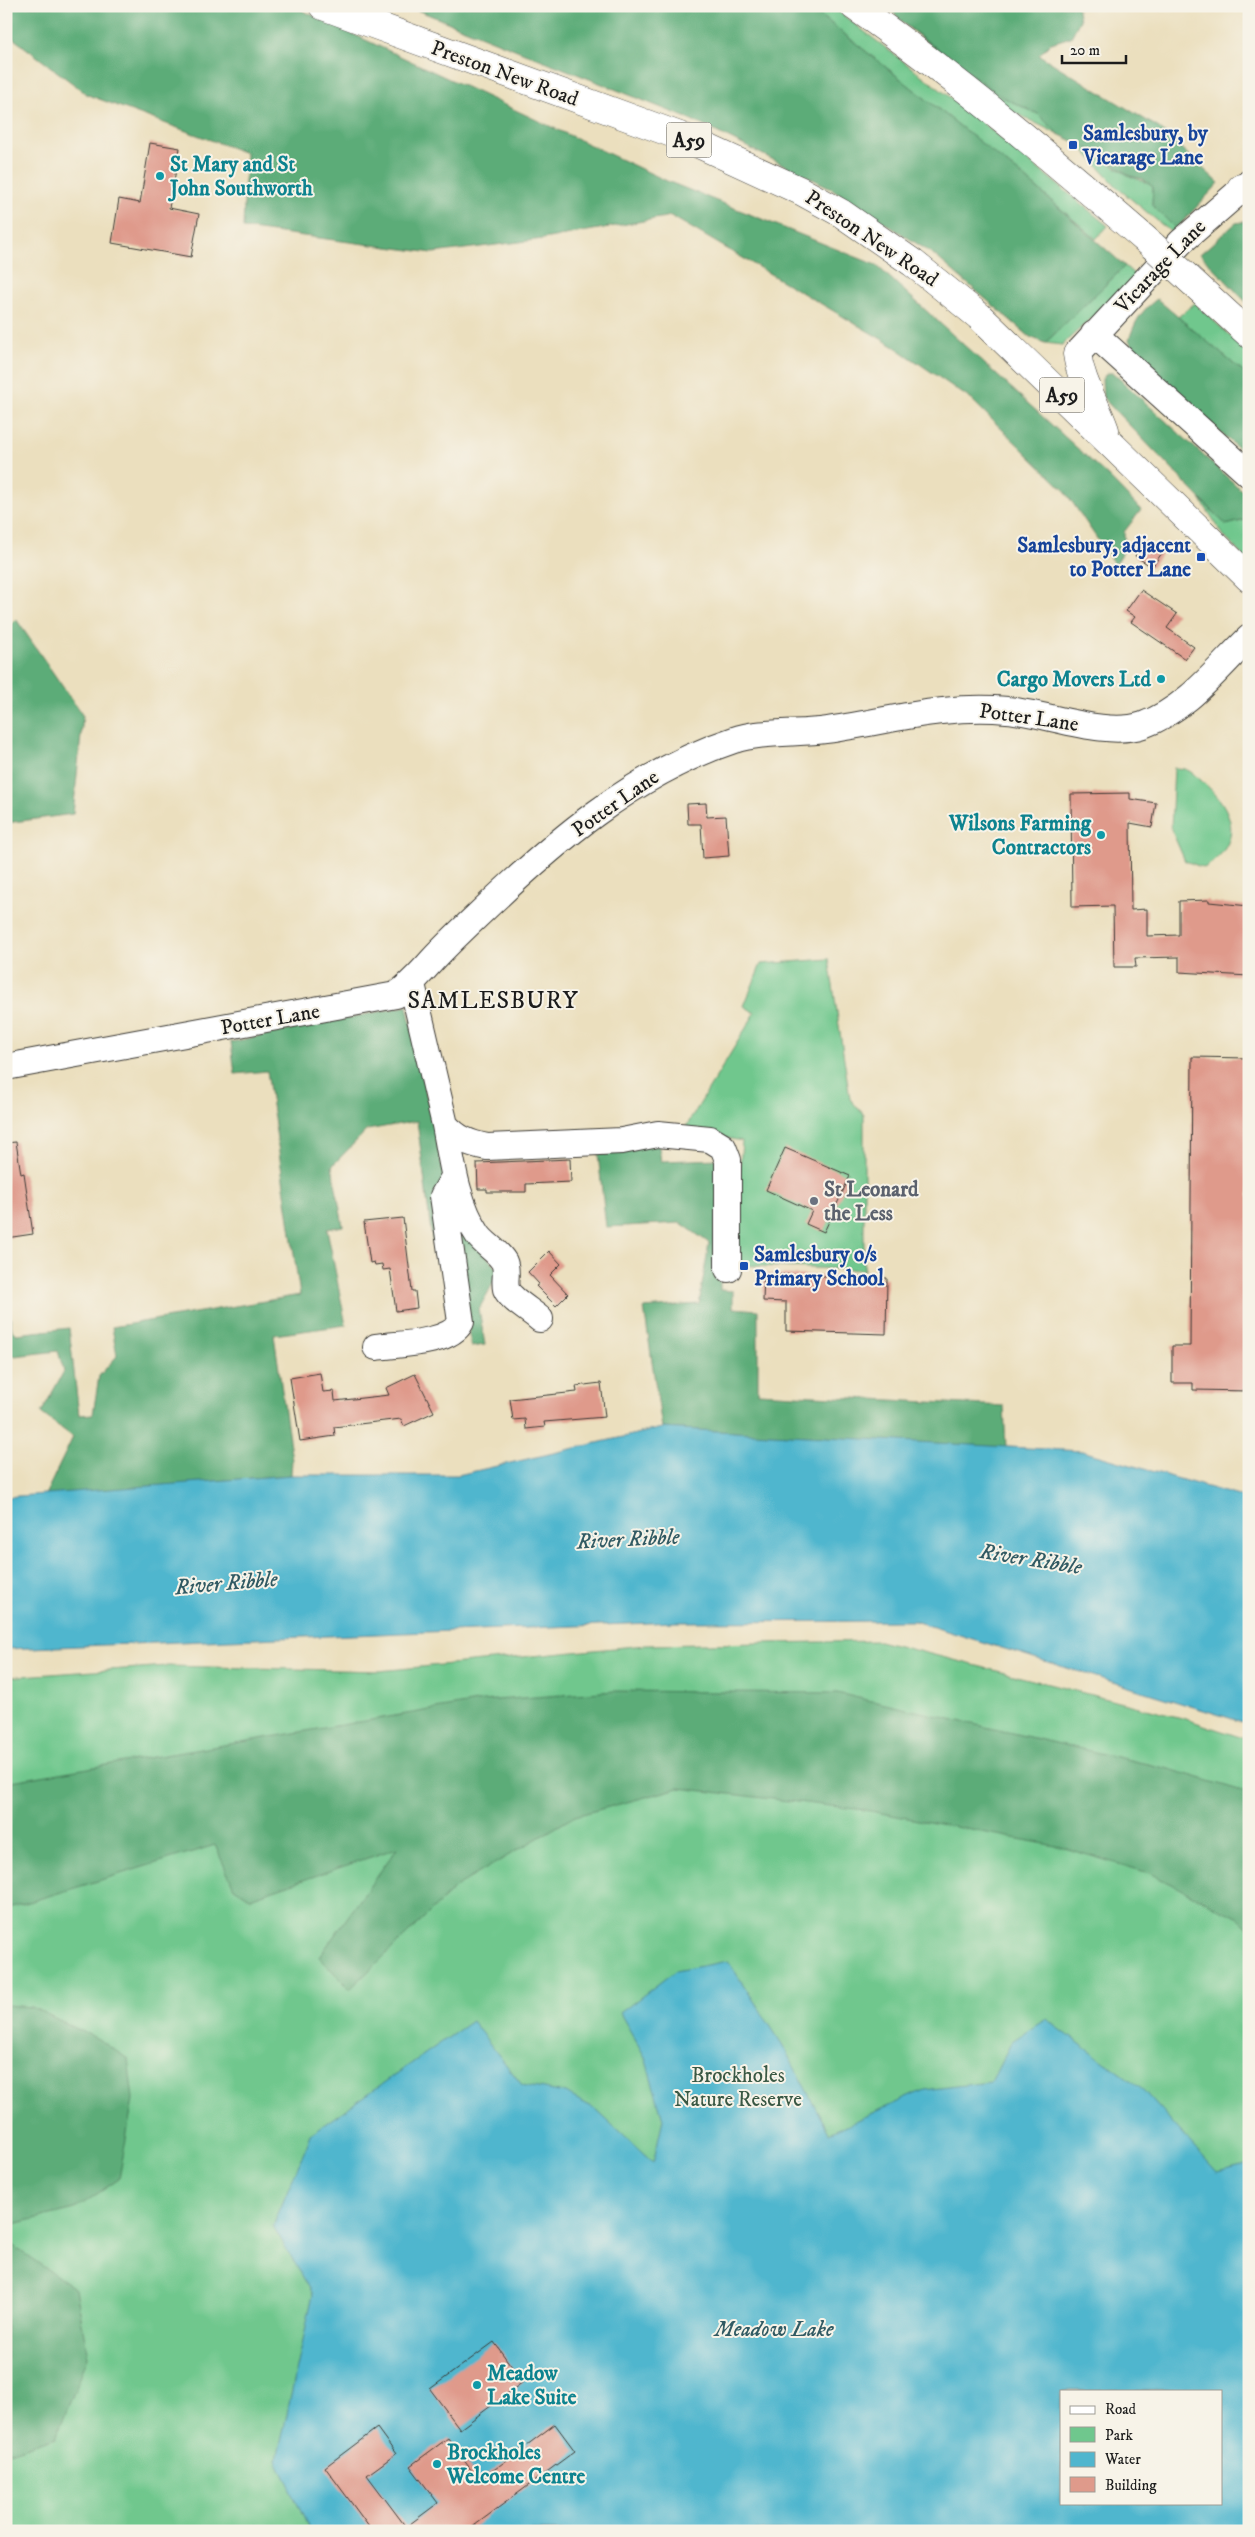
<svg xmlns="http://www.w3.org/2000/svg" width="1255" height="2537" font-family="'IM FELL DW Pica',serif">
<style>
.green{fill:#6fc78d;stroke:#467254;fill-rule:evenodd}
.forest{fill:#5bac78;stroke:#3c644a}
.water{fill:#50b6ce;stroke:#366975;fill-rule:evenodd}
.building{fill:#df9a8b}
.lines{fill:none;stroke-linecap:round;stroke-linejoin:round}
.minor-casing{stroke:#3b3934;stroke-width:28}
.highway-casing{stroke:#3b3934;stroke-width:29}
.minor{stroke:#fff;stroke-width:26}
.highway{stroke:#fff;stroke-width:28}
.highway-bridge-casing{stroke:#3b3934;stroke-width:29;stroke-linecap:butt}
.highway-bridge{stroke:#fff;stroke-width:28}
.transit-dot{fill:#1a4fb4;stroke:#f7f3e8;stroke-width:2}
.culture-dot{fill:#0f9aa8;stroke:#f7f3e8;stroke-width:2}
.worship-dot{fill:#6b7280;stroke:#f7f3e8;stroke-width:2}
.labels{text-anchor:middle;stroke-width:4;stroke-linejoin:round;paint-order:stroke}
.shield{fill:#f7f3e8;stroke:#5e5c59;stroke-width:1}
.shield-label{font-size:20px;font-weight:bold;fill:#1c1c1c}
.street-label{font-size:21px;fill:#1c1c1c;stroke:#f7f3e8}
.transit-label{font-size:21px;font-weight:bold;fill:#164399;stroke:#f7f3e8;text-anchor:start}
.culture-label{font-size:21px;font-weight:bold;fill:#0d838f;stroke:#f7f3e8;text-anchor:start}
.worship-label{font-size:21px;font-weight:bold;fill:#5b616d;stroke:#f7f3e8;text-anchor:start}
.park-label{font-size:21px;fill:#395844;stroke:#f7f3e8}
.water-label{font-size:22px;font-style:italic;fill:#315a63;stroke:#f7f3e8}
.quarter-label{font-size:24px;letter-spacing:1px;fill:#1c1c1c;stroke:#f7f3e8}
</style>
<rect width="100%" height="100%" fill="#f7f3e8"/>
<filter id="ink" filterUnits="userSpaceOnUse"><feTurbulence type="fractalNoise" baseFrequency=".02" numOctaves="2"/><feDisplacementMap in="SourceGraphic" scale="10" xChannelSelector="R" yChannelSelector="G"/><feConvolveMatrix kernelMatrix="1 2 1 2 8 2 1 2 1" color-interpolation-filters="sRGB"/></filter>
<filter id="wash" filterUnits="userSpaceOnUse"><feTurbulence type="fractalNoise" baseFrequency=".0096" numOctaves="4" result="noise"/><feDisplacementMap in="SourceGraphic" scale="20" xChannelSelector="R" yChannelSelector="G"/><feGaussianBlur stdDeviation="1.12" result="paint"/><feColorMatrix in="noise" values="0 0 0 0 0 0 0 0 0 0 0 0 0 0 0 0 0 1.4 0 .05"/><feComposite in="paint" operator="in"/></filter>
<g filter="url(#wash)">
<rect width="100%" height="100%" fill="#ebdfbe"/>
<path class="green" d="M809 6H831L963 107 1108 226 1096 239 1025 178Z
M904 24 1002 97 1038 114 1058 134 1009 110Z
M1077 143C1096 152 1111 165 1128 175 1137 180 1145 180 1153 187L1152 205 1176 229 1172 233 1119 189Z
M1125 266 1137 277 1062 345 1045 343Z
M1195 303 1249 354V377L1178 317Z
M1200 499 1226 525 1249 519V563L1224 536Z
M1174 768C1190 768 1192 773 1204 783 1235 810 1244 843 1204 868L1185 861 1171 829Z
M829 959 850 1099 864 1115V1270L733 1265 742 1141 684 1130 755 1013 744 1006 761 964Z
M879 1641 1186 1719 1249 1740V2531H6V1677L168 1666 379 1671 645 1645ZM1061 2391H1221V2503H1061Z"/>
<path class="forest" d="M6 6H293L667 181 876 265 1109 477 1141 510 1124 532 1125 549 1115 565 1064 490 972 400 895 347 671 216 543 239 433 253 243 228 246 153 88 95 6 33Z
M407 6H809L1025 178 1125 266 1045 343 1030 337 933 254 829 187 692 120Z
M887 6H1077L1080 20 1071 37 1051 43 1039 55 1159 128 1219 183 1176 229 1152 205 1153 187 1143 179 1130 176 1098 153 1058 134 1038 114 1002 97 904 24Z
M1249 221V305L1200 254 1236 223Z
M1157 299 1249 377V458L1138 359 1129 340C1135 321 1141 311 1157 299Z
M1107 373H1113L1249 497V519L1226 525 1103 398 1102 379Z
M16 619 83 716 73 814 6 823V629Z
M407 1006 444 1176 441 1244 433 1247 417 1121 367 1130 332 1166 343 1226 327 1229 346 1325 274 1335 292 1460 291 1475 45 1495 73 1437 41 1413 64 1371 58 1351 6 1357V1289L12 1330 16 1334 69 1328 79 1415 93 1414 99 1376 117 1356 112 1327 300 1295 267 1071 235 1074 231 1042Z
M658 1141 661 1161 720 1159V1290L733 1291V1308L758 1310V1393L1004 1406 1006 1448 662 1428 644 1308 699 1304 709 1243 681 1223 606 1227 598 1154Z
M468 1235 498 1269 497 1276 479 1309 485 1345 471 1347 459 1237Z
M614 1691 837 1693 1169 1769 1249 1793V1929L1238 1918 1149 1873 1061 1847 865 1810 679 1788 575 1816 457 1886 350 1989 319 1957 397 1848 250 1898 234 1888 215 1845 6 1909V1782L483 1701Z
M6 2005 32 2007 98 2039 128 2059 133 2099 119 2179 75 2209 14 2224 6 2196Z
M6 2241 76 2289 88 2357 56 2437 6 2453Z"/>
<path class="water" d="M662 1428 1082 1451 1249 1499V1724L914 1621 675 1622 6 1649V1497L291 1475H458Z
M728 1961 782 2044 829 2133 924 2090 991 2082 1012 2041 1046 2019 1143 2090 1217 2172 1249 2164V2531H310L277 2460 313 2294 273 2226 312 2133 472 2021 522 2085 565 2093 594 2108 653 2163 663 2119 645 2057 620 2013 675 1971ZM1061 2391H1221V2503H1061Z"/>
<g id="blocks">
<path class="building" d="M150 143 180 148 169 208 199 214 191 257 112 243 119 199 140 203Z
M1144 541 1162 553 1152 567 1135 556Z
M1141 590 1177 614 1167 628 1194 647 1185 659 1131 622 1135 617 1126 611Z
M1130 793V799L1156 803 1152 827 1130 823 1131 910 1147 909V936L1179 935V901L1209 900V902L1249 906V976L1179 972V957L1135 958 1136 967H1114L1113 906 1072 907 1071 794Z
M706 803 707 817 726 816 729 856 703 858 701 824H688L687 804Z
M1192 1057 1249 1058V1391L1193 1390V1383H1172V1346H1190Z
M16 1142 21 1174 24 1173 33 1234 6 1238V1143Z
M785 1148 850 1176 824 1232 806 1224 812 1211 766 1190Z
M570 1159 571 1182 526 1184V1192H487V1189H478L477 1163Z
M403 1218 412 1291H415L417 1308 396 1311 390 1269 383 1270 382 1264 375 1265 374 1262 370 1263 364 1222Z
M549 1251 561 1264 550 1275 568 1294 556 1306 536 1286 539 1284 528 1272Z
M764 1274 887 1278 886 1334 786 1331V1302L763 1301Z
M320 1373 323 1392 334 1391 335 1401 389 1395 386 1388 415 1374 434 1412 404 1426 401 1419 334 1427 335 1436 300 1441 290 1378Z
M601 1383 605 1417 544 1422 545 1427 526 1429 525 1419 513 1420 510 1399 577 1392 576 1386Z
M494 2342 523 2382 460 2429 430 2389Z
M555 2424 575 2451 467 2531H372L325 2467 377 2428 396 2454 367 2475 406 2527 438 2503 410 2466 448 2438 479 2481Z"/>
</g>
</g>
<g filter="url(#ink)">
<use href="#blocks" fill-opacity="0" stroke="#3b3934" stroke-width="1"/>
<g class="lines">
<defs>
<path id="minor" d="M1094 334 1249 474
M1077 354 1181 242 1249 183
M412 984 445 1125C458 1139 468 1143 487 1147L622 1141 658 1134 710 1139 723 1147 728 1160V1269
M6 1067 396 995C409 986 417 977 428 965 443 948 460 932 477 916 552 844 633 773 734 740 759 731 799 734 827 730 888 721 946 704 1007 710 1047 713 1105 738 1143 725 1186 710 1217 669 1249 638
M445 1125C452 1162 456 1202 478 1235 485 1245 498 1251 504 1262 508 1271 504 1280 506 1289 510 1299 531 1311 540 1319
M376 1347C399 1344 450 1344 461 1322L443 1196 454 1177"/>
<path id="highway" d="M323 6 688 139 801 191 841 213 913 263 980 317 1249 578
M854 6C959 79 1057 163 1153 246
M1241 188H1249
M1188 278 1249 334
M1077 354C1081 382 1096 404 1105 430"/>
</defs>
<use href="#minor" class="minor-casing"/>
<use href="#highway" class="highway-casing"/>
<use href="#minor" class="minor"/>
<use href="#highway" class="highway"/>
<defs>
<path id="highway-bridge" d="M1153 246 1188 278"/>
</defs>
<use href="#highway-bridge" class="highway-bridge-casing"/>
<use href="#highway-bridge" class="highway-bridge"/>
</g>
</g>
<g class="transit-dot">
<rect x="1068" y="140" width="10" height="10" rx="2.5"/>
<rect x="1196" y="552" width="10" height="10" rx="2.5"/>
<rect x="739" y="1261" width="10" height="10" rx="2.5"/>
</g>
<g class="culture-dot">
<circle cx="160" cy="176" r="5"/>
<circle cx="1161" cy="679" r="5"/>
<circle cx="1101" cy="835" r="5"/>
<circle cx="477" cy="2385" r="5"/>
<circle cx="437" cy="2464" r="5"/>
</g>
<circle class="worship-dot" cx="814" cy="1201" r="5"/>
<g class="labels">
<g class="shield">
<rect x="666.5" y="122.5" width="45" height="35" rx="4"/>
<rect x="1039.5" y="377.5" width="45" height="35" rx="4"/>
</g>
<g class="shield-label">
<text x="689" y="147">A59</text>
<text x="1062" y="402">A59</text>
</g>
<g class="street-label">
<text transform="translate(505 73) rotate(20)" y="7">Preston New Road</text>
<text transform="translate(872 238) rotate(34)" y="7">Preston New Road</text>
<text transform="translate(1160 266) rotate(-46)" y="7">Vicarage Lane</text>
<text transform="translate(1029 717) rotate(8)" y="7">Potter Lane</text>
<text transform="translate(615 803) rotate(-35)" y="7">Potter Lane</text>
<text transform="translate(270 1019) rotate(-10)" y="7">Potter Lane</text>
</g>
<g class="transit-label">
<text x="1083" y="140">Samlesbury, by<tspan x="1083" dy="24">Vicarage Lane</tspan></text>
<text x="1191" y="552" text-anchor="end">Samlesbury, adjacent<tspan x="1191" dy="24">to Potter Lane</tspan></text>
<text x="754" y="1261">Samlesbury o/s<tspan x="754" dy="24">Primary School</tspan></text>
</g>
<g class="culture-label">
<text x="170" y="171">St Mary and St<tspan x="170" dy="24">John Southworth</tspan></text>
<text x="1151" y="686" text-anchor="end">Cargo Movers Ltd</text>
<text x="1091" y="830" text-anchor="end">Wilsons Farming<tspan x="1091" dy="24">Contractors</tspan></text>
<text x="487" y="2380">Meadow<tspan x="487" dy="24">Lake Suite</tspan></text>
<text x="447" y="2459">Brockholes<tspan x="447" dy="24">Welcome Centre</tspan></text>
</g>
<g class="worship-label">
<text x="824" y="1196">St Leonard<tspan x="824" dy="24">the Less</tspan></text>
</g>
<g class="park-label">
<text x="738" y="2082">Brockholes<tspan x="738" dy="24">Nature Reserve</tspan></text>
</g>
<g class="water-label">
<text transform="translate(628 1538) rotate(-3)" y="8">River Ribble</text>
<text transform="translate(1031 1558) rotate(9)" y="8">River Ribble</text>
<text transform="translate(226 1582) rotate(-5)" y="8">River Ribble</text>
<text x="774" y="2336">Meadow Lake</text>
</g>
<g class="quarter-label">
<text x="493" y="1008">SAMLESBURY</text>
</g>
</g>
<rect width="1255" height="2537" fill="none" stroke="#f7f3e8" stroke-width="25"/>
<rect x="1060" y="2390" width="162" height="115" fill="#f7f3e8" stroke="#9f9d96"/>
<rect x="1070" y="2406" width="25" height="8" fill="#ffffff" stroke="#9f9d96"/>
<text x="1105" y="2414" font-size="15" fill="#1c1c1c">Road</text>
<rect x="1070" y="2427" width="25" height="15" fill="#6fc78d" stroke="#9f9d96"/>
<text x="1105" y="2440" font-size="15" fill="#1c1c1c">Park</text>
<rect x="1070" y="2452" width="25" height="15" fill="#50b6ce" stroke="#9f9d96"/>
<text x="1105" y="2464" font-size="15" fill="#1c1c1c">Water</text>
<rect x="1070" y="2477" width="25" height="15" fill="#df9a8b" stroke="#9f9d96"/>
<text x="1105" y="2490" font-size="15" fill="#1c1c1c">Building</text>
<path d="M1062 55v8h64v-8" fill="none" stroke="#1c1c1c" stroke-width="2.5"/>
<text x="1070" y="55" font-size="15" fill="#1c1c1c" stroke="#f7f3e8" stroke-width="4" paint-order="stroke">20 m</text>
</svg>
